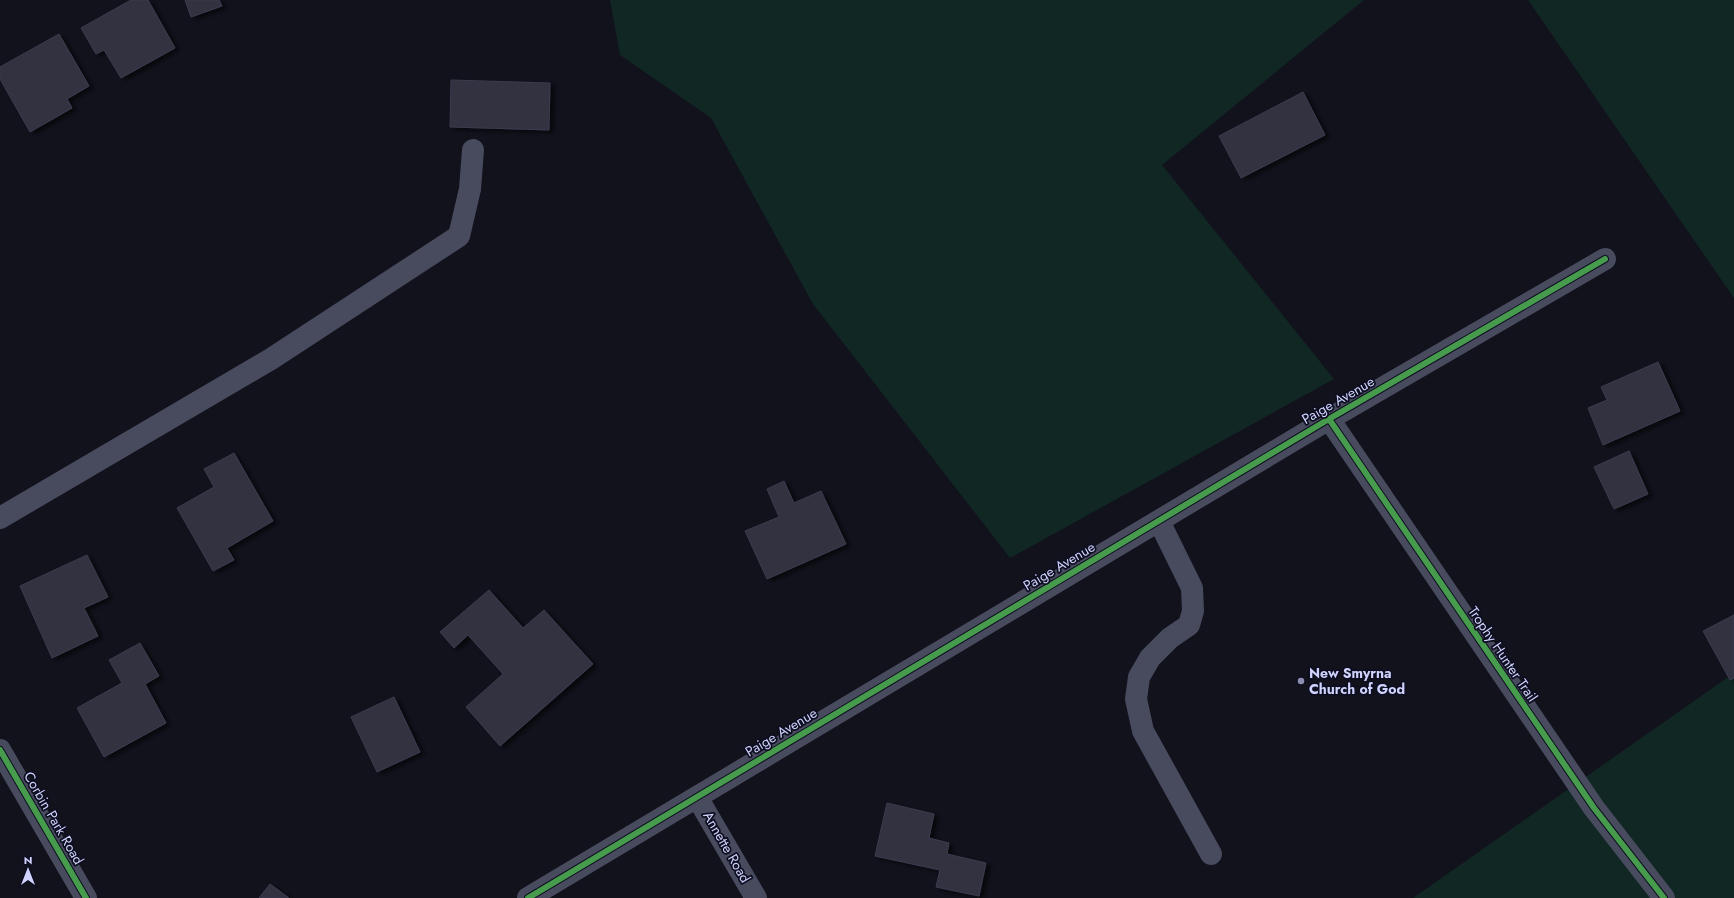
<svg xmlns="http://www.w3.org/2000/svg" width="1734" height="898" font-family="Jost,sans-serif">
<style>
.green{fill:#112724}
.building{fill:#30303f;stroke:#3c3d50;filter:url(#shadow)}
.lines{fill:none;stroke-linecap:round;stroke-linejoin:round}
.minor{stroke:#484a5d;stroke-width:22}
.cycleway-casing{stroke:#0e0e21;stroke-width:8}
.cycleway{stroke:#469c4c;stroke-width:6}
.poi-dot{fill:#8e8faf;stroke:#0e0e21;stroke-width:1.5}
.labels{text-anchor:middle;stroke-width:3.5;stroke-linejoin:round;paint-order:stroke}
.street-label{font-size:14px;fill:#d0d3fd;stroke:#0e0e21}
.poi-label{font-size:14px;font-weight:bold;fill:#d0d3fd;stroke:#0e0e21;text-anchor:start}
</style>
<defs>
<filter id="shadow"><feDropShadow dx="4.5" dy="2.5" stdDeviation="2" flood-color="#0009"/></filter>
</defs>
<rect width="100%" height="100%" fill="#12121d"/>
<path class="green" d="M610 0H1364L1162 165 1334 379 1010 558 813 304 711 118 620 55Z
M1528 0H1734V298Z
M1734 673V898H1413Z"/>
<path class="building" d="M131 0H148L175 48 121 78 104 50 96 54 81 28Z
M185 0H219L222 6 191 17Z
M59 34 89 86 67 99 72 108 30 132 0 79V67Z
M451 80 550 83 549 130 450 127Z
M1303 92 1325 135 1241 178 1219 136Z
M1658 362 1680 411 1603 445 1588 408 1607 400 1601 387Z
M1629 451 1648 494 1614 509 1594 467Z
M234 453 273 521 227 548 234 560 213 571 177 508 214 487 204 469Z
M784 481 794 503 821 491 846 544 767 579 745 531 779 517 767 489Z
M87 555 108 597 84 608 98 636 52 658 20 586Z
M489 590 523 628 544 610 593 664 500 746 466 707 503 674 468 635 454 648 440 632Z
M1734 615V678L1730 680 1703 631Z
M140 643 159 676 145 684 166 723 104 757 77 708 122 683 109 660Z
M394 697 420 752 377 772 351 717Z
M887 803 934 814 929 838 949 843 947 854 986 863 979 896 936 887 940 870 875 856Z
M270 884 289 898H259Z"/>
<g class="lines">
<path class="minor" d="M1329 419 1594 808 1664 898
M0 518 271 359 459 236 470 189 473 150
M1159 521 1192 588 1193 611 1189 625 1170 638 1150 658 1139 677 1136 699 1143 731 1211 854
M0 750 86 898
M697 797 756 898
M528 898 1329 419 1605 259"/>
<defs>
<path id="cycleway" d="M1329 419 1594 808 1664 898
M0 750 86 898
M528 898 1329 419 1605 259"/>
</defs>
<use href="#cycleway" class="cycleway-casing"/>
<use href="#cycleway" class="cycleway"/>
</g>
<circle class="poi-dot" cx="1301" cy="681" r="4"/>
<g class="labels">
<g class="street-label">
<text transform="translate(1338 400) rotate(-30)" y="5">Paige Avenue</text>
<text transform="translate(1059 566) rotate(-31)" y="5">Paige Avenue</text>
<text transform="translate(1503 654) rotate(56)" y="5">Trophy Hunter Trail</text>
<text transform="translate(781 732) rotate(-31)" y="5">Paige Avenue</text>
<text transform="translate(54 818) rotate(60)" y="5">Corbin Park Road</text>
<text transform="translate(727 847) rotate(60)" y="5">Annette Road</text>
</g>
<g class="poi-label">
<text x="1309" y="678">New Smyrna<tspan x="1309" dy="16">Church of God</tspan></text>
</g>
</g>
<g transform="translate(28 870)" stroke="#0e0e21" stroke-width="3" paint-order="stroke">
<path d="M0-3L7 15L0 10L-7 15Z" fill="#d0d3fd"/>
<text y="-6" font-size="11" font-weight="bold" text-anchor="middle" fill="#d0d3fd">N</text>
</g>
</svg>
